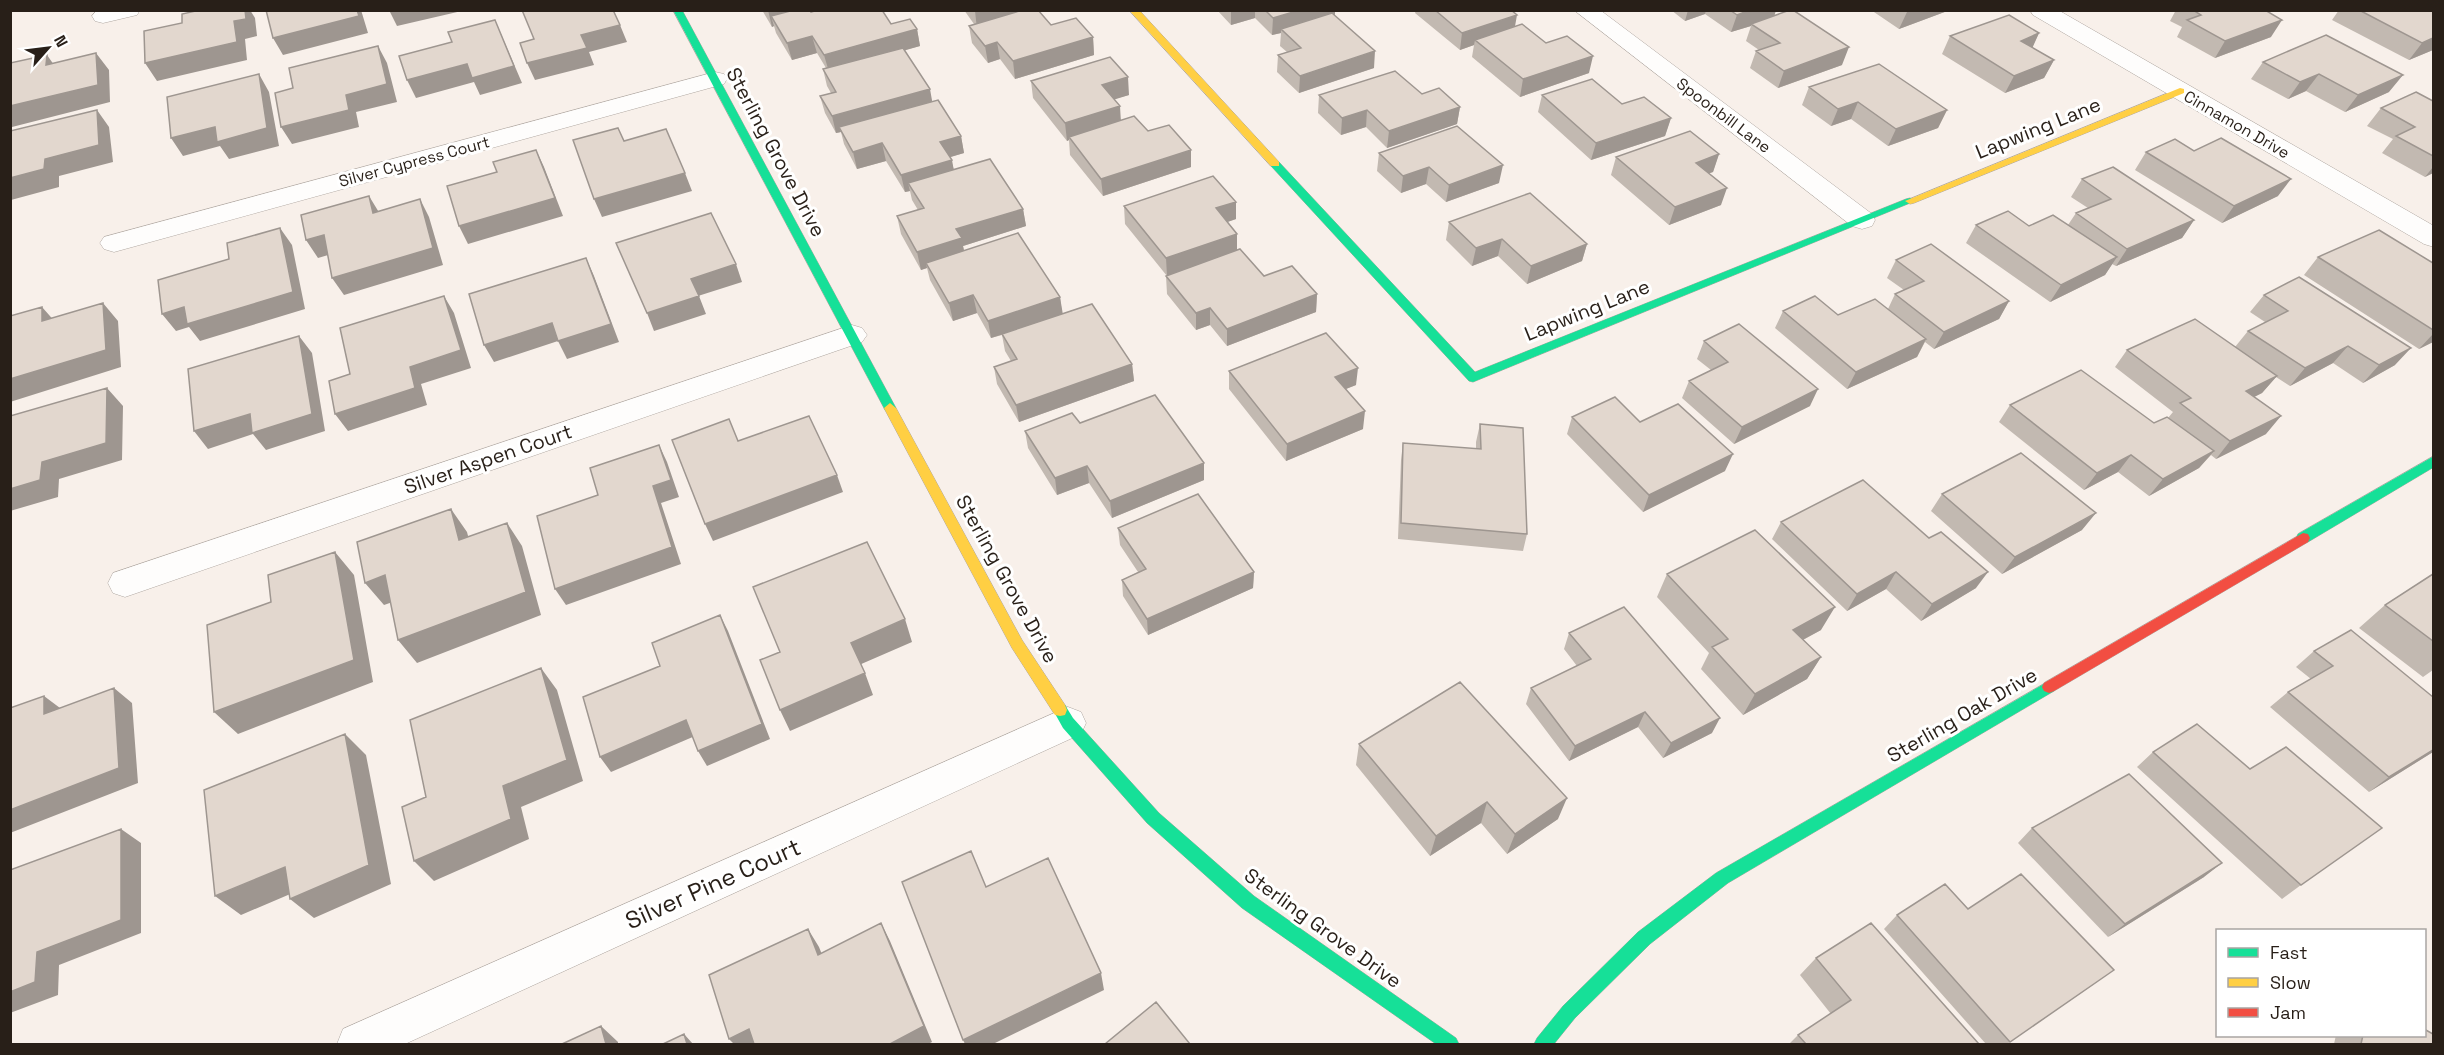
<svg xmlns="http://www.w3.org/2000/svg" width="2444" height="1055" font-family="'Space Grotesk',sans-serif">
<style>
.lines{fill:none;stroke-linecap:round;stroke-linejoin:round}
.street-casing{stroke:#afa7a1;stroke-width:1}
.fast-casing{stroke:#afa7a1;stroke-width:1}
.slow-casing{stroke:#afa7a1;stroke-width:1}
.jam-casing{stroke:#afa7a1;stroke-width:1}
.street{fill:#fefdfc;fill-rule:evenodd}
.fast{fill:#16e098;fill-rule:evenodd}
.slow{fill:#ffcf43;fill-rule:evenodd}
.jam{fill:#f24e42;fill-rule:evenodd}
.wall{fill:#c2b9b1}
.shaded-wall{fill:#9e9690}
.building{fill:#e2d7ce;stroke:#9e9690;stroke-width:1.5}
.labels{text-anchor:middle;stroke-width:6;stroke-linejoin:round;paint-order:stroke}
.far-street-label{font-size:16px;fill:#281f18;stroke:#fff}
.street-label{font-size:20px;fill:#281f18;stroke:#fff}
.near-street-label{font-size:24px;fill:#281f18;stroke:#fff}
</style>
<rect width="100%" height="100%" fill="#f8f0ea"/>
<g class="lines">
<defs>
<path id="street" d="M97 10H140L137 15 103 23 95 21 92 16Z
M1574 10H1600L1872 214 1875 220 1872 226 1862 229 1852 226Z
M2030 10H2058L2434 226V247L2424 244 2033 15Z
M715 72 724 74 727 79 724 84 114 252 104 249 100 243 104 237Z
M852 325 862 328 867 335 862 342 125 597 113 593 108 583 113 573Z
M1068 707 1081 712 1086 723 1081 734 405 1044H337L343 1029Z"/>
<path id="fast" d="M673 10H682L896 408 894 411H886L884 408Z
M1275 161 1279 162 1475 372 1906 199 1910 198 1915 201 1473 382 1469 381 1271 166V162Z
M2434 456V467L2308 542H2298L2296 538 2298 534Z
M2049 681 2054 683 2056 687 2054 691 1728 883 1650 944 1575 1018 1554 1044H1534L1537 1038 1563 1006 1638 932 1716 873Z
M1060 704 1065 705 1073 718 1159 813 1254 896 1456 1038 1459 1044H1436L1242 908 1147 823 1063 728 1053 710 1055 705Z"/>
<path id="slow" d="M1129 10H1139L1279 162V166H1271Z
M2180 88 2184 89V93L1914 203 1910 204 1905 201Z
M890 403 896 408 1022 640 1065 705 1067 710 1065 715 1060 716 1055 715 1012 648 884 408Z"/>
<path id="jam" d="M2303 533 2308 534 2310 538 2308 542 2054 691 2049 693 2044 691 2042 687 2044 683Z"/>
</defs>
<use href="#street" class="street-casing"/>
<use href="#fast" class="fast-casing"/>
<use href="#slow" class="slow-casing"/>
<use href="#jam" class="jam-casing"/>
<use href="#street" class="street"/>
<use href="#fast" class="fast"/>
<use href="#slow" class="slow"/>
<use href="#jam" class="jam"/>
</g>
<path class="wall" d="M762 10H882L891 24 917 29 920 46 905 50 932 101 961 136 964 153 950 157 954 170 1023 209 1026 226 963 246 964 250 1060 297 1062 314 1132 364 1134 381 1019 422 997 384 994 367 1011 361 1005 351 1002 335 991 338 977 313 953 321 930 280 927 268 921 270 901 234 897 216 918 210 912 200 910 191 905 192 886 161 857 169 844 144 841 132 836 133 825 113 820 96 831 93 827 86 823 69 826 68 817 53 792 60 776 33 774 26 772 27Z
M964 10H1038L1051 25 1093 37 1094 55 1015 79 1000 59 988 63 972 43 969 26 974 24Z
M1217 10H1335V16L1374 68 1299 93 1277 72 1278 55 1287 52 1280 46 1281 33 1272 35 1255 18 1231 25Z
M1416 10H1511L1515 27 1546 43 1589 73 1520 97 1472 57 1474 45 1460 50 1415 13Z
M1671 10H1776L1774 16 1842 65 1778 88 1750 68 1756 51 1759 50 1746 41 1751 26 1731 32 1705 14 1685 21Z
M1871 10H1950L1899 29Z
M2176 10H2265L2271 37 2215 58 2177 37 2182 27 2170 21Z
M2339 10H2433V50L2409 60 2332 20Z
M2039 33 2032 47 2054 60 2044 78 2005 93 1942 54 1950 36Z
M2326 35 2389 92 2345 112 2306 91 2288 99 2251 79 2263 62Z
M1031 81 1129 95 1114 99 1121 121 1191 150V167L1103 196 1070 155 1069 140 1067 141 1033 98Z
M1809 87 1947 110 1938 128 1888 146 1851 119 1831 126 1802 105Z
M1422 94 1460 107 1457 124 1387 148 1366 127 1341 135 1318 113 1319 95Z
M1542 95 1622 104 1671 118 1665 136 1591 160 1538 112Z
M2433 101V173L2425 177 2382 153 2393 139 2367 126 2381 108Z
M2194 151 2278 196 2222 223 2135 170 2146 152Z
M1379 153 1499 183 1446 202 1426 184 1401 193 1377 171Z
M1719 154 1713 172 1709 173 1721 205 1669 225 1611 175 1616 157Z
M2082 179 2194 220 2182 238 2116 266 2112 264 2105 275 2050 302 1966 243 1976 225H2068L2076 213 2088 208 2071 197Z
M1236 202V219L1227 222 1237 234V250L1264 276 1317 294 1316 312 1227 346 1210 325 1196 330 1167 294 1166 276H1167L1125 224 1124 206Z
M1449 222 1587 244 1582 261 1527 284 1498 256 1472 266 1446 240Z
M2318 257 2433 263V342L2419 349 2304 275Z
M1896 260 2009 301 1999 319 1934 349 1925 342 1917 357 1847 389 1775 328 1783 311 1838 315 1888 309 1895 294 1904 290 1887 278Z
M2264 295 2395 365 2363 383 2333 363 2290 386 2276 377 2262 393 2254 397 2266 434 2216 459 2211 455 2199 468 2149 496 2118 472 2084 490 1999 422 2010 405 2154 423 2168 418 2173 412 2115 367 2127 350 2235 347 2248 331 2265 322 2250 312Z
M1704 341 1810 406 1734 444 1682 398 1689 381 1711 370 1697 359Z
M1229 371 1356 385 1346 389 1363 429 1286 461 1229 389Z
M1572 417 1640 422 1725 471 1643 512 1567 434Z
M1080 423 1204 480 1112 518 1089 483 1057 495 1028 448 1025 431Z
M1480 424 1527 534 1523 551 1398 539 1401 460 1403 443 1476 449V442Z
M1942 494 2082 530 2002 574 1931 511Z
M1781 522 1976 588 1921 621 1886 589 1847 611 1772 539Z
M1118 528 1254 572 1253 588 1148 635 1123 596 1122 580 1138 572 1120 545Z
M1667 574 1821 630 1803 640 1821 657 1807 679 1743 715 1701 669 1709 653 1657 597Z
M2433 574V670L2423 677 2359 628 2385 605Z
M2351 630 2433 752 2369 792 2270 707 2288 692 2311 679 2296 667 2314 651Z
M1569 633 1712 733 1663 758 1638 727 1569 761 1526 704 1531 688 1577 666 1564 649Z
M1359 744 1558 819 1507 854 1481 823 1430 856 1356 765Z
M2153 752 2301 885 2282 899 2137 767Z
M2032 828 2204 877 2108 937 2018 843Z
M1968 909 2097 982 2007 1044H1986L1884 929 1897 915Z
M1816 958 1979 1044H1789L1798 1035 1831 1014 1800 975Z
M2336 1035H2424L2433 1044H2334Z"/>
<path class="shaded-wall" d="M245 10H250L255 18 257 36 245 39 247 60 157 81 145 63 234 21Z
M357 10H361L368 33 283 55 273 38Z
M389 10H466L397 26Z
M768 10H832L771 16 774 26 772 27Z
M978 10H1026L977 29 975 11Z
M1231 10H1255V18L1231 25Z
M1300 10H1335V17L1281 29V33L1272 35 1273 18Z
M1688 10H1706L1705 14 1685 21Z
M1750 10H1776L1774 17 1751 24V26L1731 32 1737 15Z
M1910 10H1950L1899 29 1907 12Z
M1517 15 1514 32 1475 40 1474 45 1460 50 1462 33Z
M495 20 522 83 480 95 474 82 416 98 407 80Z
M2282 20 2271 37 2215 58 2225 41Z
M620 25 627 42 589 52 594 65 535 80 527 63 581 35Z
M917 29 920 46 829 72 824 55Z
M2039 33 2031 51 2021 41Z
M812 36 817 53 792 60 787 43Z
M1093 37 1094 55 1015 79 1013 61Z
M2433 38V50L2409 60 2422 43Z
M997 42 1000 59 988 63 985 46Z
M378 46 387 63 397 102 356 112 359 127 292 144 281 127 346 95Z
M1849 47 1842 65 1778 88 1784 71Z
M1375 51 1374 68 1299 93 1300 76Z
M96 53 109 70 110 102 12 127 10 125V106Z
M47 55 59 72 46 65Z
M1593 56 1589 73 1520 97 1523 79Z
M2054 60 2044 78 2005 93 2014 76Z
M259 74 269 92 279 146 229 159 220 146 183 156 171 138Z
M2319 74 2306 91 2288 99 2300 82Z
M2403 75 2389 92 2345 112 2358 95Z
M1128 77 1129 95 1103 103 1102 85Z
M930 89 933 106 839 127 841 132 836 133 832 116Z
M1858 102 1851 119 1831 126 1838 109Z
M1120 106 1121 123 1069 137V140L1067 141 1065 123Z
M1460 107 1457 124 1387 148 1389 131Z
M97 110 109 127 113 162 59 176V187L11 200 10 178 45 159Z
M1367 110 1366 127 1341 135 1342 118Z
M1947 110 1938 128 1888 146 1896 129Z
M1671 118 1665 136 1591 160 1596 143Z
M961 136 964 153 944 159 940 142Z
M882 143 886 161 857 169 853 152Z
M536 150 544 167 563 216 468 244 459 226Z
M1191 150V167L1103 196 1101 179Z
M1719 154 1713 172 1690 180 1696 163Z
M952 160 955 177 908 183 910 191 905 192 901 175Z
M1503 165 1499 183 1446 202 1449 185Z
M1429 167 1426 184 1401 193 1403 176Z
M2433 167V173L2425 177Z
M685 173 692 191 602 217 594 199Z
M2291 179 2278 196 2222 223 2234 206Z
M1727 188 1721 205 1669 225 1675 207Z
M369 196 380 214 373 213Z
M420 199 429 217 443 265 344 295 332 278Z
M1236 202V219L1216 226V208Z
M1023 209 1026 226 963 246 965 256 926 263 927 268 921 270 917 252 956 229Z
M2194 220 2182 238 2116 266 2127 249Z
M280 228 292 245 305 309 200 341 189 327 176 331 162 314Z
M1237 234V251L1167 276 1166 258Z
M324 235 335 253 318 258 306 240Z
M1502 239 1498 256 1472 266 1476 248Z
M1587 244 1582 261 1527 284 1531 266Z
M2117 257 2105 275 2050 302 2061 285Z
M586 258 594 276 619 342 567 359 558 341Z
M736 264 742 282 698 296 691 279Z
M1317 294 1316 312 1227 346V329Z
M973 295 977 313 953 321 949 303Z
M444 296 454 313 471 368 421 384 427 405 348 431 335 414 410 367Z
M699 296 706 314 654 331 647 313Z
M1060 297 1063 315 991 338 988 321Z
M2009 301 1999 319 1934 349 1944 332Z
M103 303 118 321 121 367 10 402V379Z
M42 307 57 324 42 321Z
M1210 308V325L1196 330V313Z
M552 323 561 340 494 362 484 345Z
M2433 334V342L2419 349Z
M299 336 312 353 325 431 266 450 253 434 208 449 194 431 250 414Z
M1926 339 1917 357 1847 389 1856 372Z
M2348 346 2333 363 2290 386 2305 368Z
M2411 348 2395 365 2363 383 2379 365Z
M1132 364 1134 381 1019 422 1016 405Z
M1358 368 1356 385 1333 394 1335 377Z
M2277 376 2262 393 2232 408 2246 391Z
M107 388 123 406 122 460 59 479 58 497 10 511V489L42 462Z
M1818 389 1810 406 1734 444 1742 427Z
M1365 411 1363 429 1286 461 1287 444Z
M2281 416 2266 434 2216 459 2230 441Z
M659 445 667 462 679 497 661 503 681 564 566 605 555 589 653 486Z
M2214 451 2199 468 2149 496 2163 479Z
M1733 454 1725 471 1643 512 1649 495Z
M2131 455 2118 472 2084 490 2097 473Z
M1204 463V480L1112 518 1110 501Z
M1087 466 1089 483 1057 495 1055 478Z
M837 475 843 492 713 541 705 524Z
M451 509 467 532 475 563 459 540Z
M2096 513 2082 530 2002 574 2015 557Z
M507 523 522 546 541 615 417 663 398 640Z
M335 552 354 575 373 682 238 734 214 712Z
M1254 572 1253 588 1148 635 1147 619Z
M1896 572 1886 589 1847 611 1857 594Z
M1988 572 1976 588 1921 621 1932 604Z
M385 575 404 598 384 605 365 583Z
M1835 607 1821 630 1780 652 1793 630Z
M720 615 728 631 770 739 707 766 698 751Z
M905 619 912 642 859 665 851 643Z
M1821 657 1807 679 1743 715 1755 694Z
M541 668 557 690 583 781 521 807 529 839 434 881 414 861Z
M865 673 873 695 790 731 780 710Z
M114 688 132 703 138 783 10 833V810Z
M44 696 64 711 44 714Z
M1645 712 1638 727 1569 761 1575 746Z
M1720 718 1712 733 1663 758 1671 743Z
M686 720 695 736 611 772 600 757Z
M345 734 366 755 391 884 314 918 290 899Z
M2433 750V752L2369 792 2389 777Z
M1567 798 1558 819 1507 854 1515 834Z
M1487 802 1481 823 1430 856 1436 836Z
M121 829 141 843V933L59 965 58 995 10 1013V992Z
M2222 863 2204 877 2108 937 2125 924Z
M285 867 309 886 241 915 215 896Z
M881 923 890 941 932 1042 928 1044H890Z
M808 929 819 947 829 972 818 955Z
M1101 973 1104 990 993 1044H965L963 1040Z
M601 1026 618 1042V1044H606Z
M749 1029 762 1044H734L729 1039Z
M684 1034 693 1044H687Z"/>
<path class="building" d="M200 10H245L246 19 234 21 237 42 145 63 144 31 182 23V14Z
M266 10H357L359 16 273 38Z
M522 10H613L620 25 581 35 587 48 527 63 520 43 534 39Z
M794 10H810L811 12 818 10H882L891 24 910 19 917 29 824 55 812 36 787 43 771 16Z
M1023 10H1038L1051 25 1076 18 1093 37 1013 61 997 42 985 46 969 26Z
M1265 10H1300L1273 18Z
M1435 10H1511L1517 15 1462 33Z
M1730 10H1750L1737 15Z
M1790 10H1793L1849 47 1784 71 1756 51 1780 43 1751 24Z
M2193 10H2265L2282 20 2225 41 2187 20 2201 15Z
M2359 10H2433V38L2422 43Z
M1332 13 1375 51 1300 76 1278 55 1301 48 1281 29Z
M2009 15 2039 33 2021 41 2054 60 2014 76 1950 36Z
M495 20 514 66 472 78 467 64 407 80 399 56 452 42 448 32Z
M1522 24 1546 43 1567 36 1593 56 1523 79 1475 40Z
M2326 35 2403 75 2358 95 2319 74 2300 82 2263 62Z
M378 46 387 84 346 95 349 110 281 127 275 93 293 88 289 68Z
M903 48 930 89 832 116 820 96 836 92 823 69Z
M96 53 98 85 10 106V63L47 55 46 65Z
M1110 57 1128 77 1102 85 1120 106 1065 123 1031 81Z
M1879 64 1947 110 1896 129 1858 102 1838 109 1809 87Z
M1395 71 1422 94 1439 88 1460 107 1389 131 1367 110 1342 118 1319 95Z
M259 74 267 128 217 142 215 127 171 138 167 97Z
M1592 79 1622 104 1644 97 1671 118 1596 143 1542 95Z
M2416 92 2433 101V156L2396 136 2415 127 2381 108Z
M938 100 961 136 940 142 952 160 901 175 882 143 853 152 839 127Z
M97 110 99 145 45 159 44 169 10 178V131Z
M1134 116 1148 131 1169 125 1191 150 1101 179 1069 137Z
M1457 126 1503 165 1449 185 1429 167 1403 176 1379 153Z
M618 128 624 141 666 129 685 173 594 199 573 140Z
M1690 131 1719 154 1696 163 1727 188 1675 207 1616 157Z
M2221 138 2291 179 2234 206 2146 152 2175 139 2194 151Z
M536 150 555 198 459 226 447 186 497 172 493 162Z
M990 159 1023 209 956 229 962 238 917 252 897 216 924 208 908 183Z
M2113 167 2194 220 2127 249 2076 213 2111 199 2082 179Z
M1213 176 1236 202 1216 208 1237 234 1166 258 1124 206Z
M1530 193 1587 244 1531 266 1502 239 1476 248 1449 222Z
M369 196 373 213 420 199 433 248 332 278 324 235 306 240 301 215Z
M2008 211 2029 226 2053 215 2117 257 2061 285 1976 225Z
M711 213 736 264 691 279 699 296 647 313 616 243Z
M280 228 293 292 187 324 184 307 162 314 158 280 229 259 227 243Z
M2379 230 2433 263V330L2318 257Z
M1018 233 1060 297 988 321 973 295 949 303 926 263Z
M1931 244 2009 301 1944 332 1895 294 1924 281 1896 260Z
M1240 249 1264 276 1292 266 1317 294 1227 329 1210 308 1196 313 1166 276Z
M586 258 611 324 558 341 552 323 484 345 469 294Z
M2299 277 2411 348 2379 365 2348 346 2305 368 2248 331 2288 311 2264 295Z
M444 296 461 350 410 367 415 388 335 414 329 381 350 374 340 328Z
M1815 296 1838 315 1875 299 1926 339 1856 372 1783 311Z
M103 303 106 350 10 379V316L42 307V321Z
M1092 304 1132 364 1016 405 994 367 1017 359 1002 334Z
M2195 319 2277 376 2246 391 2281 416 2230 441 2180 403 2191 398 2127 350Z
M1739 324 1818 389 1742 427 1689 381 1728 362 1704 341Z
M1326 333 1358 368 1335 377 1365 411 1287 444 1229 371Z
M299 336 312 414 252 433 250 414 194 431 188 369Z
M2081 370 2154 423 2167 417 2214 451 2163 479 2131 455 2097 473 2010 405Z
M107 388 106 443 42 462 40 480 10 489V416Z
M1155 395 1204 463 1110 501 1087 466 1055 478 1025 431 1072 413 1080 423Z
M1615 397 1640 422 1678 404 1733 454 1649 495 1572 417Z
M809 416 837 475 705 524 672 440 729 419 738 441Z
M1480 424 1523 428 1527 534 1401 523 1403 443 1481 449Z
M659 445 671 480 653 486 672 547 555 589 537 516 598 495 590 468Z
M2021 453 2096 513 2015 557 1942 494Z
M1863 480 1929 538 1941 532 1988 572 1932 604 1896 572 1857 594 1781 522Z
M1198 494 1254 572 1147 619 1122 580 1146 569 1118 528Z
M451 509 459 540 507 523 526 592 398 640 385 575 365 583 357 542Z
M1755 530 1835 607 1793 630 1821 657 1755 694 1712 647 1728 639 1667 574Z
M867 542 905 619 851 643 865 673 780 710 760 660 780 652 753 587Z
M335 552 354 660 214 712 207 625 271 602 268 575Z
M2433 574V641L2385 605Z
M1624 607 1720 718 1671 743 1645 712 1575 746 1531 688 1591 659 1569 633Z
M720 615 762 724 698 751 686 720 600 757 583 697 660 666 652 643Z
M2351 630 2433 697V750L2389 777 2288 692 2333 666 2314 651Z
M541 668 567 760 503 786 511 819 414 861 402 807 426 797 410 720Z
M1460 682 1567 798 1515 834 1487 802 1436 836 1359 744Z
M114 688 119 768 10 810V708L44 696V714Z
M2197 724 2250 769 2286 747 2382 828 2301 885 2153 752Z
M345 734 369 865 290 899 285 867 215 896 204 790Z
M2129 774 2222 863 2125 924 2032 828Z
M121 829V920L37 952 35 982 10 992V870Z
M971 851 986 887 1048 858 1101 973 963 1040 902 882Z
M2021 874 2114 970 2010 1042 1897 915 1945 884 1968 909Z
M881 923 924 1026 890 1044H754L749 1029 729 1039 709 975 808 929 818 955Z
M1871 923 1979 1044H1806L1798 1035 1851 1000 1816 958Z
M1156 1002 1190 1044H1105Z
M601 1026 606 1044H562Z
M2424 1029 2433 1034V1044H2361L2363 1035H2424Z
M684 1034 687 1044H663Z"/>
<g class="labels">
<g class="far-street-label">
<text transform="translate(1724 115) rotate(37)" y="6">Spoonbill Lane</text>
<text transform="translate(2237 124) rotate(30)" y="6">Cinnamon Drive</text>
<text transform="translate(414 161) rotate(-15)" y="6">Silver Cypress Court</text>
</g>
<g class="street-label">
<text transform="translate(2038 128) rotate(-22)" y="7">Lapwing Lane</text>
<text transform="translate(776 152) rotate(62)" y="7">Sterling Grove Drive</text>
<text transform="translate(1587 310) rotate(-22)" y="7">Lapwing Lane</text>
<text transform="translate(488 459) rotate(-19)" y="7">Silver Aspen Court</text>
<text transform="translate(1007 579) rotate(61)" y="7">Sterling Grove Drive</text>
<text transform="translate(1962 715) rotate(-30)" y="7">Sterling Oak Drive</text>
<text transform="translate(1323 928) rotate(36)" y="7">Sterling Grove Drive</text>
</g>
<g class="near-street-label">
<text transform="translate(713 884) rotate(-24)" y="8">Silver Pine Court</text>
</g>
</g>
<rect width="2444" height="1055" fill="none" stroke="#281f18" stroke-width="24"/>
<rect x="2216" y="929" width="210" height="108" fill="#ffffff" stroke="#a9a5a3" stroke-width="1.5"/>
<rect x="2228" y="948" width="30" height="9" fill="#16e098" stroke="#a9a5a3" stroke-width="1.5"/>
<text x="2270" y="959" font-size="18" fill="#281f18">Fast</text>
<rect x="2228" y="978" width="30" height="9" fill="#ffcf43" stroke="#a9a5a3" stroke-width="1.5"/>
<text x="2270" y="989" font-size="18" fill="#281f18">Slow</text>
<rect x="2228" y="1008" width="30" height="9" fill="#f24e42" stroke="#a9a5a3" stroke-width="1.5"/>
<text x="2270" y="1019" font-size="18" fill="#281f18">Jam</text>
<g transform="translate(48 48) rotate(62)" stroke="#ffffff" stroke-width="4.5" paint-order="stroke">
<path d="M0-4.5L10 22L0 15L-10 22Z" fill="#281f18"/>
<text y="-9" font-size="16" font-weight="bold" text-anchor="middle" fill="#281f18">N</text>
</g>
</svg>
